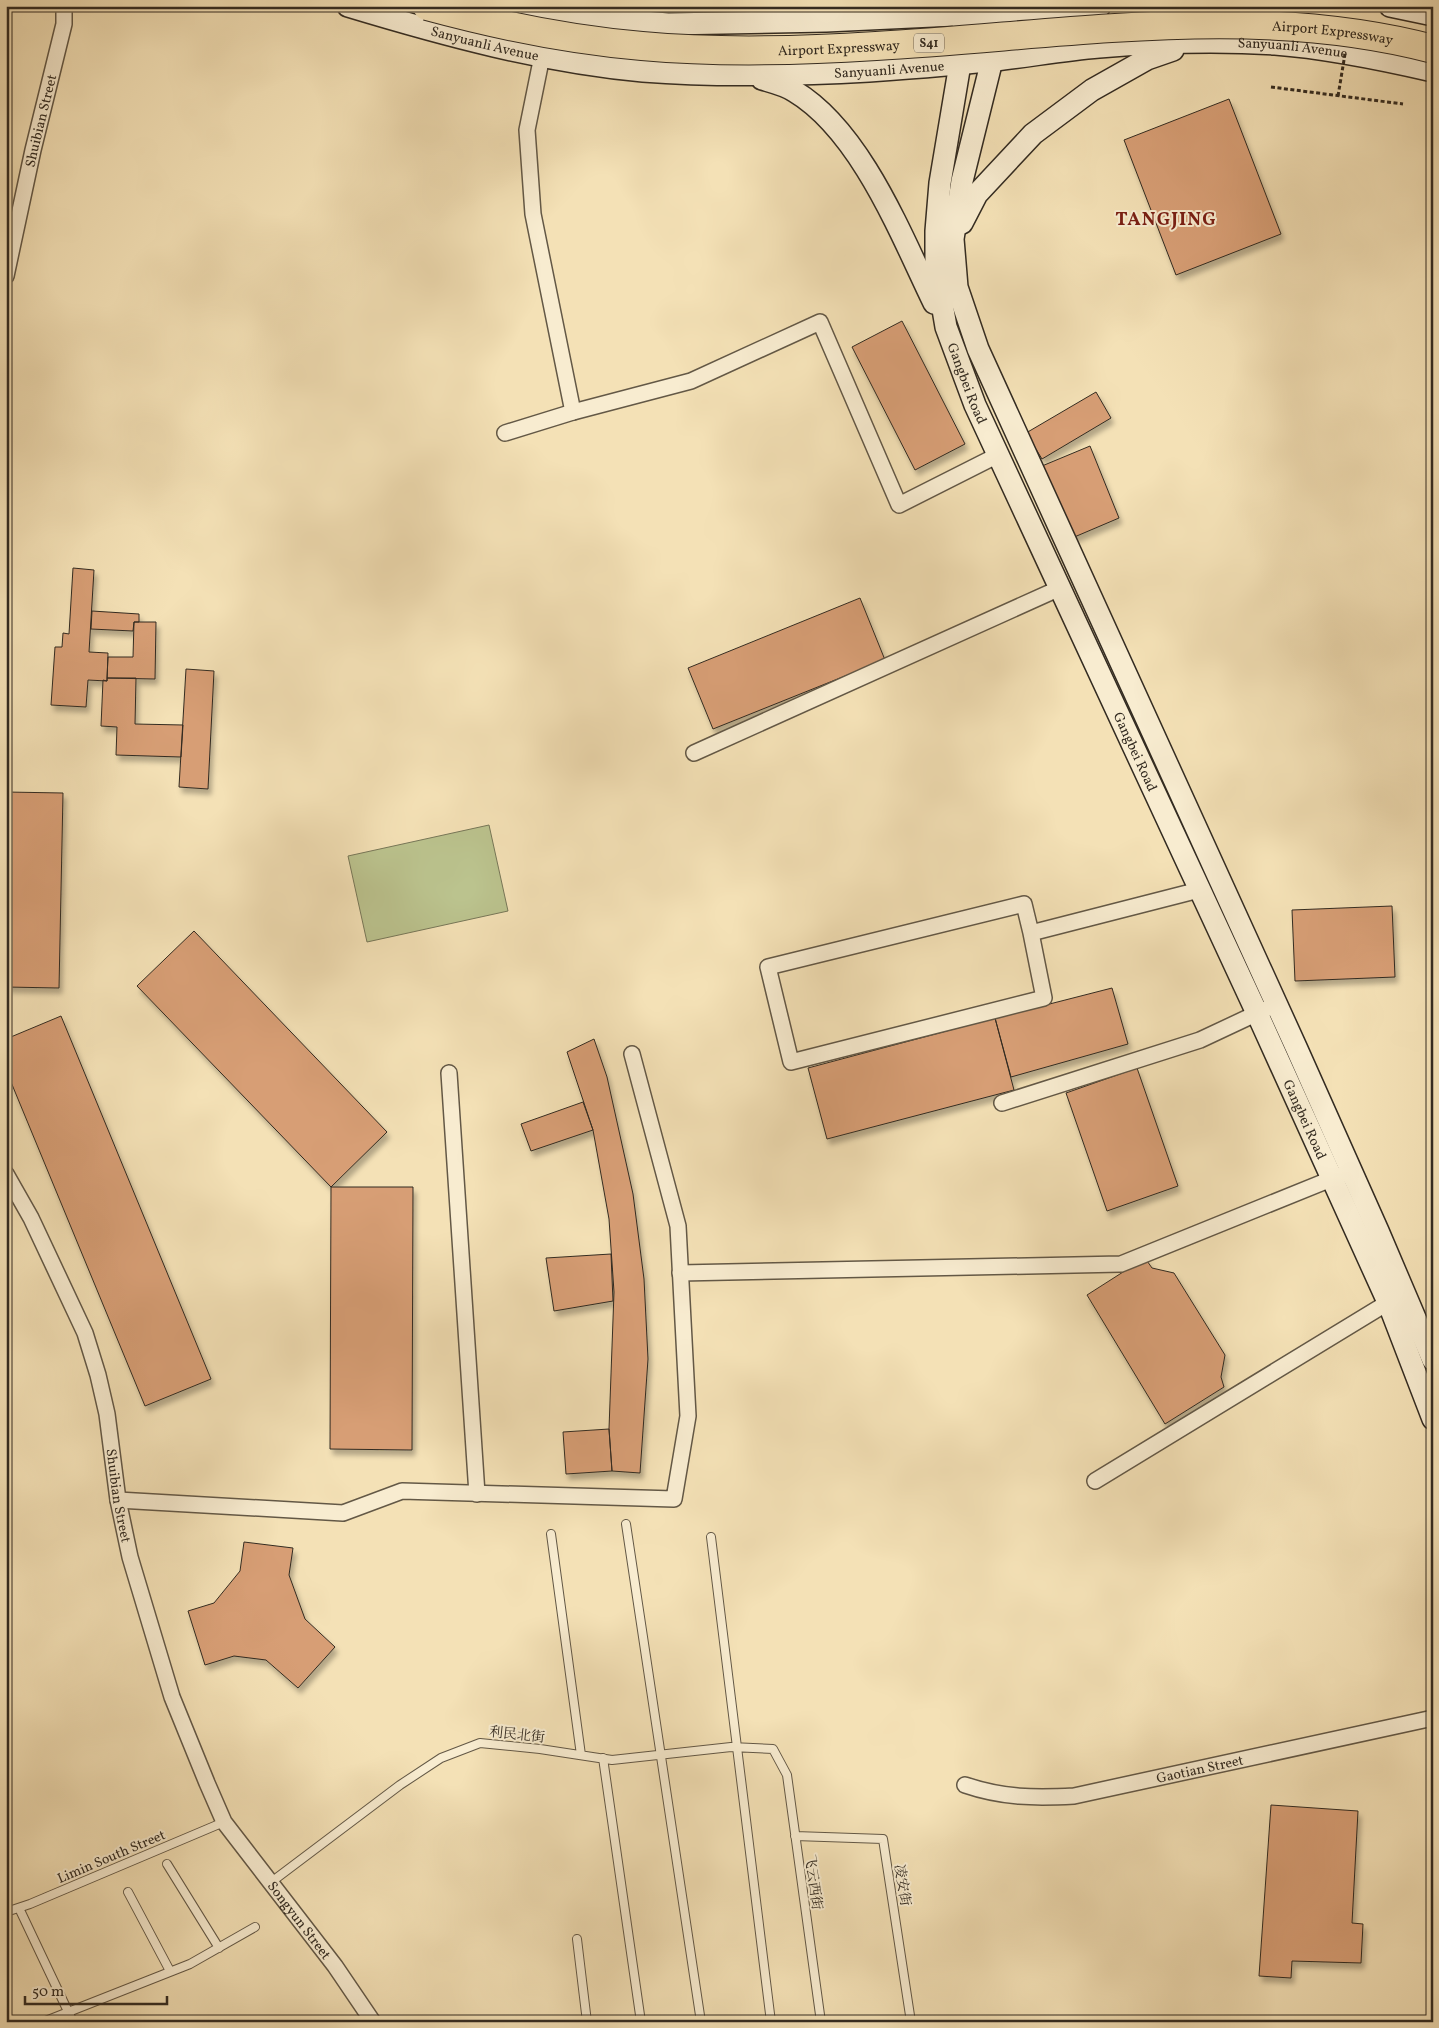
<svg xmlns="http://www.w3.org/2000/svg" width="1439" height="2028" font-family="Vollkorn,'Noto Serif SC',serif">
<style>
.green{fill:#bbc38e;stroke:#777758}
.building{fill:#d79e74;stroke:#332b21;filter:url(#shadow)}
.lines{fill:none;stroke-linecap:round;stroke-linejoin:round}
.service-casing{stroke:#635846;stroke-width:10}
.minor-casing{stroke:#635846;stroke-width:18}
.secondary-casing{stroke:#332b21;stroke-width:24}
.path{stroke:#332b21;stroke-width:3;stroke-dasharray:4 2.5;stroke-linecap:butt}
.service{stroke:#f8ecd0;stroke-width:8}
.minor{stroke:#f8ecd0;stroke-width:15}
.secondary{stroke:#f8ecd0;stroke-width:21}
.motorway-bridge-casing{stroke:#332b21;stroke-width:30;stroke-linecap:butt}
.path-bridge{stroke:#332b21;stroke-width:3;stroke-dasharray:4 2.5;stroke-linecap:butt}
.motorway-bridge{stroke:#f4e1b6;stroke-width:28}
.labels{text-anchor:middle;stroke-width:4;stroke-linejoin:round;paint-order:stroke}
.shield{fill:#f8ecd0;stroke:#6e6556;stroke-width:1}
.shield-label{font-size:12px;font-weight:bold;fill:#332b21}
.street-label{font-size:14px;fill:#332b21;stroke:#f8ecd0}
.district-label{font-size:19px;font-weight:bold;letter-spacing:1px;fill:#7a1f14;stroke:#f8ecd0}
</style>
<defs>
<filter id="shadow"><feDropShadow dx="3" dy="5.5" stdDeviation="2.5" flood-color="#0004"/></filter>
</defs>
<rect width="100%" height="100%" fill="#f4e1b6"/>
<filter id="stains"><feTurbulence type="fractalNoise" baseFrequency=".004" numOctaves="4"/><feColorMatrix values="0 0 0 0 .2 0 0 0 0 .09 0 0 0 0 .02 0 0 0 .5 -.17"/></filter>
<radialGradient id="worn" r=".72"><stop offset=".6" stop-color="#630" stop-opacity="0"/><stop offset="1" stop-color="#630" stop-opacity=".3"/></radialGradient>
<path class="green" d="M489 825 508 911 367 942 348 856Z"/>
<path class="building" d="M1229 99 1281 234 1176 275 1124 140Z
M902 321 965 444 915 470 852 347Z
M1096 392 1111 418 1042 459 1026 433Z
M1090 446 1119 518 1072 538 1042 466Z
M73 568 94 570 89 652 108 653 107 681 88 680 86 707 51 705 55 647H62L63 633 69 634Z
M860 598 885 660 713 729 688 668Z
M92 611 139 614V622H134L133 631 91 629Z
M134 622H156L155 679 107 678 108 657H133Z
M186 669 214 671 208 789 179 787Z
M107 678H136L135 724 183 725 181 757 116 755 117 727 101 726 103 680 107 681Z
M6 792 63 793 59 988 6 987Z
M1392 906 1395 977 1295 981 1292 910Z
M194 931 387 1132 331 1187 137 986Z
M1112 988 1128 1044 1011 1077 995 1018Z
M61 1016 211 1379 145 1406 6 1070V1039Z
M995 1018 1014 1090 827 1139 808 1068Z
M594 1039 607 1077 633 1194 644 1279 648 1359 640 1473 612 1471 609 1429 614 1292 609 1219 593 1130 567 1052Z
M1137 1068 1178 1186 1107 1211 1066 1093Z
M583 1102 593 1130 531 1151 521 1124Z
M331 1187H413L412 1450 330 1449Z
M611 1254 613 1301 554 1311 546 1258Z
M1145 1258 1152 1268 1174 1273 1225 1355 1221 1377 1224 1387 1165 1424 1087 1295Z
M609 1429 612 1471 566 1474 563 1432Z
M244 1542 293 1548 289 1575 305 1619 335 1647 298 1688 266 1660 234 1656 205 1665 188 1611 214 1603 240 1571Z
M1271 1805 1358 1811 1352 1923 1363 1924 1361 1963 1292 1961 1291 1978 1259 1976Z"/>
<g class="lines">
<defs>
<path id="service" d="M626 1524 701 2022
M551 1534 581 1755
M711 1537 771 2022
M603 1758 641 2022
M795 1836 883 1839 911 2022
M167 1864 219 1948
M270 1883 400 1785 441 1758 480 1743 540 1749 612 1760 731 1747 773 1749 787 1775 821 2022
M128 1892 170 1971
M19 1908 73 2022
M6 1912 30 1904 224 1822
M577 1939 587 2022
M43 2022 190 1964 255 1927"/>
<g id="minor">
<path d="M542 56 527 130 533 214 573 412"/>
<path id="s1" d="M6 276 33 150 64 24V6"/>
<path d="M505 433 573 412 691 381 820 322 899 505 998 455"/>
<path d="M694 753 1060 588"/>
<path d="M1031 933 1024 904 768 967 791 1062 1044 998 1031 933 1199 890"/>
<path d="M449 1073 477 1494"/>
<path d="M1002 1103 1200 1040 1266 1009"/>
<path id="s2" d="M6 1174 31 1218 85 1333 98 1375 107 1414 118 1500 130 1557 172 1697 207 1783 224 1822 335 1966 373 2022"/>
<path d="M680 1273 1121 1264 1341 1175"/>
<path d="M1095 1481 1397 1297"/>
<path d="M118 1500 343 1513 402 1491 674 1499 688 1416 678 1226 632 1054"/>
<path id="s3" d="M965 1785C1003 1798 1035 1798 1074 1796L1433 1718"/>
</g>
<g id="secondary">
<path id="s4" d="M348 6C444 35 543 62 643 71 718 77 794 75 869 71 911 68 953 65 995 60 1030 56 1064 50 1099 47 1157 42 1217 40 1275 44 1328 48 1381 59 1433 71"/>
<path d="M527 6 593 18 668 24 826 21 997 13 1100 6"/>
<path id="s5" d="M965 6 960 64 940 183 936 231V268L946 327 975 405 1257 1013 1388 1302 1433 1419"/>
<path d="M998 6 992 60 962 181 953 239 957 287 978 349 1296 1047 1378 1231 1433 1360"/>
<path d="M1207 6C1199 16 1200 27 1207 36"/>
<path d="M1390 6 1433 15"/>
<path d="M762 79C772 82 785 85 794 91 861 131 901 235 934 303"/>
<path d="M962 223 977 194 1033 134 1092 90 1147 59 1173 50"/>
</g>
</defs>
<use href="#service" class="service-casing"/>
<use href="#minor" class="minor-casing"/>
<use href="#secondary" class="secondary-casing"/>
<path class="path" d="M1271 87 1403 104"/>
<use href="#service" class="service"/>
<use href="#minor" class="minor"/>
<use href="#secondary" class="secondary"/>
<defs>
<g id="motorway-bridge">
<path id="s6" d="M427 6C497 25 569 40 642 46 719 53 798 51 876 46 1060 36 1251 1 1433 49"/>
</g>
</defs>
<use href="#motorway-bridge" class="motorway-bridge-casing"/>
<path class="path-bridge" d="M1338 96 1345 54"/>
<use href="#motorway-bridge" class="motorway-bridge"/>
</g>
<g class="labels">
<rect class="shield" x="914" y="33.5" width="30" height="19" rx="4"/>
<g class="shield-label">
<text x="929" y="47">S41</text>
</g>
<g class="street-label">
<text dy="5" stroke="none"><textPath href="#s6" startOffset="911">Airport Expressway</textPath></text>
<text dy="5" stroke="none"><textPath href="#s4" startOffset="142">Sanyuanli Avenue</textPath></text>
<text dy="5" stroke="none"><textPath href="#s6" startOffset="416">Airport Expressway</textPath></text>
<text dy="5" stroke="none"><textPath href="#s4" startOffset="954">Sanyuanli Avenue</textPath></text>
<text dy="5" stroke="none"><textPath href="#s4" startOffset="549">Sanyuanli Avenue</textPath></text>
<text dy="5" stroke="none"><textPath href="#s1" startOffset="159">Shuibian Street</textPath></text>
<text dy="5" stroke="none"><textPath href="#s5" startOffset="384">Gangbei Road</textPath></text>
<text dy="5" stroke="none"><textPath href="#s5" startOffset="789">Gangbei Road</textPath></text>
<text dy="5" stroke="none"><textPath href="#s5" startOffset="1194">Gangbei Road</textPath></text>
<text dy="5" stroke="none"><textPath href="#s2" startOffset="344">Shuibian Street</textPath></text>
<text transform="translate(517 1734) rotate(6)" y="5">利民北街</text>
<text dy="5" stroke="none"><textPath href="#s3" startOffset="239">Gaotian Street</textPath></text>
<text transform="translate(111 1856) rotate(-23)" y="5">Limin South Street</text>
<text transform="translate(814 1882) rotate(82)" y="5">飞云西街</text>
<text transform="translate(903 1885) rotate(81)" y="5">凌安街</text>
<text dy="5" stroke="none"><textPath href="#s2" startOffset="812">Songyun Street</textPath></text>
</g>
<g class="district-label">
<text x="1166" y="225">TANGJING</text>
</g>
</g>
<rect width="1439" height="2028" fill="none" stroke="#f4e1b6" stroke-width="25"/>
<rect x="8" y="8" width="1424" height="2013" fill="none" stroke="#332b21" stroke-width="2.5"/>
<rect x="12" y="12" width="1414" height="2003" fill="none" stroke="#332b21"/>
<path d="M25 1996v8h142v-8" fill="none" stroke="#332b21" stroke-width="2.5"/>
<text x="32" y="1996" font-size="15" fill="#332b21" stroke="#f8ecd0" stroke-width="4" paint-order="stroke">50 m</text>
<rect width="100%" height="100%" filter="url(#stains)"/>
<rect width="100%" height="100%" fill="url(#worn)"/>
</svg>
